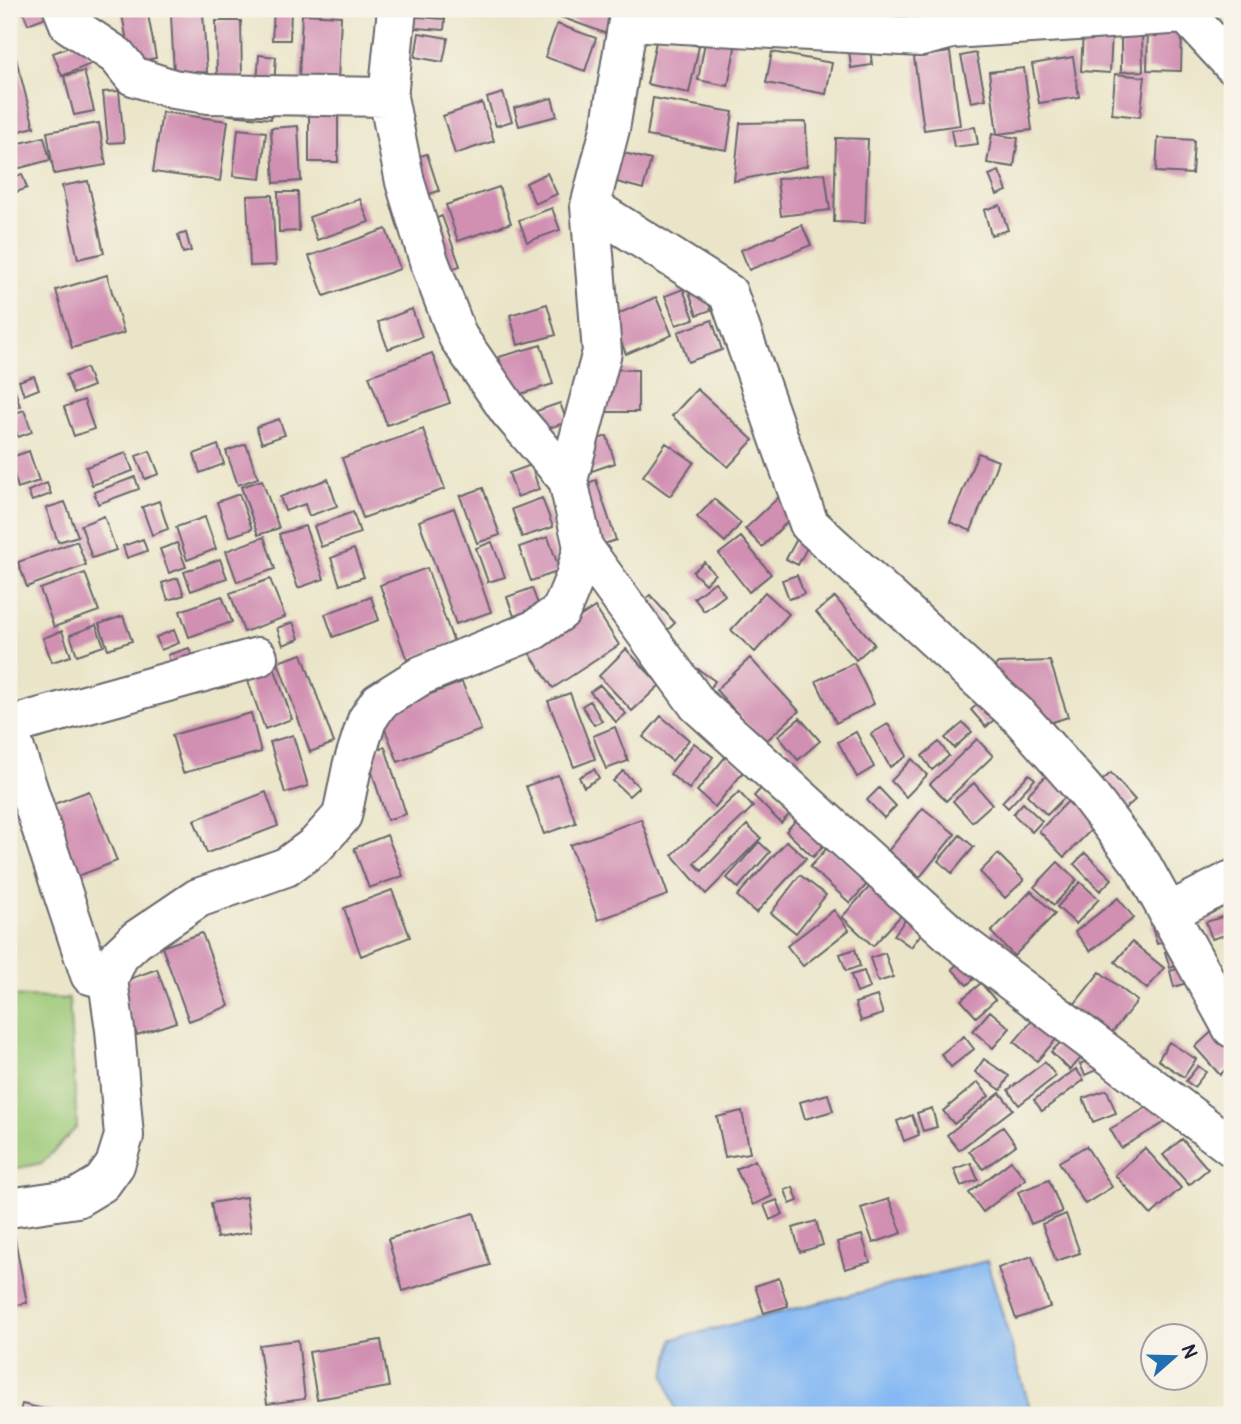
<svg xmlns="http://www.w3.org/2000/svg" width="1241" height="1424" font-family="Pangolin,sans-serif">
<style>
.green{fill:#9cc977;stroke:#5f7659;stroke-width:2}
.water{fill:#86b9f3;stroke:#546e97;stroke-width:2}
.building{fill:#d18fb2}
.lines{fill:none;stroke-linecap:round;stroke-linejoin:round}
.minor-casing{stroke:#68666c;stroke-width:42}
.minor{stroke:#fff;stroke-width:38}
</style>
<rect width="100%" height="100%" fill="#f7f3e8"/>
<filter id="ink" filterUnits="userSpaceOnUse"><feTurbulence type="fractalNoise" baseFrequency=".0143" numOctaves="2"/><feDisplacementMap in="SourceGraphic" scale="14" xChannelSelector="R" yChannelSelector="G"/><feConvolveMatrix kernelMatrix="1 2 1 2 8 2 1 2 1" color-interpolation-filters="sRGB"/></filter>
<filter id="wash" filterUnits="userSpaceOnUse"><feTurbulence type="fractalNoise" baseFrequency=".00686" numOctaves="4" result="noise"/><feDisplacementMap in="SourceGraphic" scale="28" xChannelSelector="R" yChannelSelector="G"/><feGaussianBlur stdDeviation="1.57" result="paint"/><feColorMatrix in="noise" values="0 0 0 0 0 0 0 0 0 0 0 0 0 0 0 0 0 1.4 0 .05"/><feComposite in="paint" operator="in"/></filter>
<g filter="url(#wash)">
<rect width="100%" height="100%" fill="#eae5c8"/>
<path class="green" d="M9 996 69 999 77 1127 42 1163 9 1170Z"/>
<path class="water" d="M987 1261 1032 1415H677L665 1376 673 1339Z"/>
<g id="blocks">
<path class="building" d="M22 9H46L49 16 28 24Z
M121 9H147L156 58 131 63Z
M274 9H291L290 40H272Z
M563 9H619L610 35 561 17Z
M798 9H840L838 25 797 19Z
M853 9H913V30L853 27Z
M203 13 207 72 174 73 171 15Z
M302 14 341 16 338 81 299 79Z
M404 16 445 19 444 30 403 27Z
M216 21H241L242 79 217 80Z
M557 24 596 38 585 71 545 57Z
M1148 28 1182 29 1181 71 1147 70Z
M1083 30 1112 32 1110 73 1081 71Z
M707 31 737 37 728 86 698 80Z
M1121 31H1142L1143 71 1121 72Z
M419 33 448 38 443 62 415 57Z
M657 37 699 46 689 93 647 84Z
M83 42 91 64 62 76 53 53Z
M870 47 872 65 851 68 849 49Z
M14 51 34 127 9 134V52Z
M772 52 832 63 826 94 766 83Z
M950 52 960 125 924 130 914 57Z
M976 53 986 99 971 102 961 56Z
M259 55 276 57 274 85 257 84Z
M1073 57 1079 97 1039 103 1032 64Z
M1024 68 1032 130 997 134 989 72Z
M84 71 94 111 74 115 64 76Z
M1115 74 1145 77 1140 117 1112 114Z
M119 91 124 142 108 143 103 92Z
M503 93 512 121 496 126 487 98Z
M552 98 557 116 519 126 514 108Z
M653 98 733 112 727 150 647 136Z
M231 100 273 104 271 119 230 115Z
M482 103 494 141 455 154 443 116Z
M162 112 228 121 220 181 153 172Z
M309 112H338V162H309Z
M806 122 807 166 734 181 740 123Z
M99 123 106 165 54 174 47 132Z
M298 126 301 181 274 183 271 128Z
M975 127 978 144 954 147 951 130Z
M238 129 266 132 261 179 233 176Z
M992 134 1018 138 1014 167 987 163Z
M44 137 50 160 9 171V146Z
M836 138 868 139 865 223 834 222Z
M1158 138 1194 140 1192 174 1156 172Z
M613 150 651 160 643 189 606 179Z
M427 154 439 191 419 197 407 160Z
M999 171 1007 191 997 195 989 175Z
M547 173 557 194 535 204 526 183Z
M825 173 830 210 781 216 777 179Z
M22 174 27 188 9 195V179Z
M88 181 104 253 78 259 62 186Z
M499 187 511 223 458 241 446 205Z
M278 192H298L299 231 279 232Z
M272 195 276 265 250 266 247 196Z
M360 199 369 222 317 240 309 217Z
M1000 205 1008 230 991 235 984 210Z
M552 208 560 230 527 242 519 220Z
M442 216 460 266 443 272 424 223Z
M802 225 811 245 749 270 741 250Z
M386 229 400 269 324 296 309 256Z
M186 233 191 251 183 253 178 235Z
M107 275 124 333 72 348 56 290Z
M699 276 711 310 697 315 685 281Z
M683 289 694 319 676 325 665 296Z
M656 297 672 335 626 354 611 317Z
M547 304 556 335 518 345 510 315Z
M412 309 422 337 388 349 378 322Z
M712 320 722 350 688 362 678 332Z
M541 345 553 384 511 397 499 357Z
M432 353 450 403 387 425 369 376Z
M86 368 93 386 73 394 66 375Z
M599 369 638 370V412H599Z
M34 376 39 389 24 395 19 381Z
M12 382 20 406 9 410V383Z
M697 389 753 440 728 467 672 416Z
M84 400 94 429 74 436 64 407Z
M560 403 567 422 531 434 525 415Z
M24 410 32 432 18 437 10 415Z
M279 419 285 435 262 443 256 427Z
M423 429 445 489 363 518 342 458Z
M607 436 615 463 592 471 583 444Z
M666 443 694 462 670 496 643 476Z
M246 444 258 478 238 485 226 451Z
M218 445 224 464 200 473 194 454Z
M29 451 39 481 18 488 9 458Z
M150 451 159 474 145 479 136 456Z
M126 453 133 471 92 485 86 467Z
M978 453 998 461 971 531 950 522Z
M531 465 539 489 517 497 509 473Z
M135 477 139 489 98 504 94 492Z
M328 479 337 506 309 516 305 504 285 511 280 497Z
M262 480 279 528 258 535 241 487Z
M596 480 616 540 595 547 576 487Z
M47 483 51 494 32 501 28 491Z
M483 488 500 535 477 543 460 496Z
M239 494 252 529 229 537 217 502Z
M779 497 795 514 762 547 745 529Z
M542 498 553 527 522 537 512 509Z
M714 499 741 523 725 542 697 517Z
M159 501 168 529 152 535 142 507Z
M65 502 78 536 58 542 46 508Z
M454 508 491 612 456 624 419 521Z
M353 512 360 533 321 547 314 526Z
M104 516 116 550 92 558 81 525Z
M205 517 216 549 187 560 176 527Z
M305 526 324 579 298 588 279 534Z
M803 528 814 534 798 565 786 559Z
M264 537 275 569 237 582 226 551Z
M548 537 560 571 531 581 519 547Z
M741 537 771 574 749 592 719 554Z
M143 539 147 551 127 558 123 546Z
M77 541 86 565 27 587 18 562Z
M492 542 505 577 488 582 476 548Z
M177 543 186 567 169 573 160 549Z
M354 549 364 577 340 585 331 558Z
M220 559 227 578 191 591 184 572Z
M704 562 715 574 705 584 693 572Z
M427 568 454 643 407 660 380 585Z
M85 573 99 611 54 627 40 589Z
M797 575 804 594 789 599 782 580Z
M178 578 184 595 168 600 162 583Z
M270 579 285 617 244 632 230 593Z
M715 582 725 595 704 611 694 598Z
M532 588 539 607 514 616 507 597Z
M765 592 789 614 755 652 731 630Z
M650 595 675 623 660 637 635 609Z
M222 596 232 622 189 637 180 611Z
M371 597 379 620 333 637 325 614Z
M835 597 874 644 856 660 816 612Z
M595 607 619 645 553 688 528 651Z
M123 616 132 641 108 649 99 624Z
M293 622 299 639 283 645 277 628Z
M96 625 104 646 77 655 70 635Z
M174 630 179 643 161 650 156 637Z
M62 631 71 656 52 662 43 638Z
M189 648 193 659 171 666 168 655Z
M626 649 660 685 632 711 599 676Z
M302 654 334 743 310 752 278 662Z
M750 658 799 711 764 743 716 690Z
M272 661 292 719 265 729 244 670Z
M1050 661 1068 717 1033 728 988 676 998 663Z
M854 663 874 704 836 723 816 681Z
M698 669 715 681 706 695 689 683Z
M462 682 481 730 398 762 379 714Z
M600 685 626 714 616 722 590 692Z
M570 693 595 759 574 767 548 701Z
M590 701 602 721 594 725 582 706Z
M981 701 997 717 986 727 971 710Z
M251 713 261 752 183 773 172 735Z
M661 716 689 740 672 761 643 737Z
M800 718 820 741 798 760 778 736Z
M963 723 972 732 954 748 945 738Z
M888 724 907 756 890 767 871 734Z
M615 727 628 761 606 769 593 736Z
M856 732 874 767 857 777 838 742Z
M293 735 308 786 285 793 270 742Z
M977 739 993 756 946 801 930 784Z
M939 742 949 756 932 770 922 756Z
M694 743 713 757 689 789 670 774Z
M385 747 406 814 387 820 366 753Z
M727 755 745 770 715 807 697 791Z
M912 759 927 775 906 797 891 781Z
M1055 767 1075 787 1047 815 1027 795Z
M594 769 599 778 584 787 579 777Z
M623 771 639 787 629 796 613 781Z
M1111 773 1135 800 1113 819 1090 791Z
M1029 774 1035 779 1008 808 1002 802Z
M558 775 576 823 544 834 526 786Z
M974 783 992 804 972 822 953 801Z
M765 784 793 811 781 823 754 796Z
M879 788 896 806 884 818 867 800Z
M89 791 117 861 55 885 27 814Z
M266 792 278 826 207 853 194 820Z
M739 792 753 807 694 863 702 871 747 825 761 838 706 894 672 855Z
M1076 793 1102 819 1064 857 1039 831Z
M1023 803 1042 821 1032 832 1013 814Z
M923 808 955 834 920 877 888 851Z
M800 816 827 841 813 857 786 831Z
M641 819 668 895 598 920 570 845Z
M387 835 403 876 369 888 354 848Z
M960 835 974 847 952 873 938 861Z
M787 841 806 858 756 913 737 896Z
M759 842 770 852 738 888 727 878Z
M829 846 869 882 850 903 810 867Z
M1085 853 1112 879 1100 891 1074 864Z
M998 854 1024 880 1005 898 980 872Z
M1058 862 1077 880 1054 905 1034 887Z
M800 875 826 895 796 933 771 913Z
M875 881 906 910 873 946 842 917Z
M1080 882 1099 899 1076 924 1057 907Z
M392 890 410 937 361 956 344 908Z
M1031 891 1055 914 1014 956 991 932Z
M1118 898 1134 918 1090 951 1075 932Z
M834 910 849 930 803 966 787 946Z
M1232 914V933L1212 939 1206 922Z
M909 915 926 927 911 947 894 935Z
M1165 920 1171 939 1157 944 1151 924Z
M202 933 229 1006 189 1021 162 947Z
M1132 942 1164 968 1147 989 1115 962Z
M1181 947 1186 963 1170 968 1165 952Z
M855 949 860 966 846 971 840 954Z
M885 953 893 977 878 982 870 958Z
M965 957 980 973 967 985 952 969Z
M1194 964 1199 979 1174 987 1170 971Z
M157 969 176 1022 137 1035 118 983Z
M864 971 870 988 857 993 851 975Z
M1100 972 1137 1001 1106 1040 1069 1011Z
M981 983 995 1000 976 1017 961 1000Z
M877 996 883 1014 861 1021 855 1003Z
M990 1011 1010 1028 993 1048 973 1031Z
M1036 1016 1059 1036 1037 1061 1014 1042Z
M1216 1028 1232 1047V1063L1220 1075 1195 1047Z
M964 1036 974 1049 951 1067 941 1054Z
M1064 1039 1083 1056 1070 1070 1051 1052Z
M1169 1042 1196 1059 1184 1077 1158 1060Z
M1096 1057 1101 1068 1085 1075 1080 1064Z
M984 1059 1009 1076 1001 1090 975 1072Z
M1045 1062 1056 1076 1019 1105 1008 1090Z
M1198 1066 1206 1072 1194 1087 1186 1081Z
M1076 1069 1084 1080 1042 1111 1034 1100Z
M978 1082 989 1096 954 1124 943 1111Z
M1107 1090 1116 1113 1093 1122 1083 1098Z
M1000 1093 1013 1109 959 1150 947 1135Z
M828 1094 833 1111 805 1119 800 1102Z
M1156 1102 1167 1121 1121 1148 1110 1129Z
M932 1108 937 1127 923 1131 917 1113Z
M742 1111 750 1153 725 1157 717 1117Z
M912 1115 919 1135 904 1141 897 1121Z
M1003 1127 1016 1145 983 1169 969 1151Z
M1182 1139 1208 1169 1189 1185 1163 1155Z
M1086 1146 1112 1187 1085 1204 1059 1162Z
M1145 1148 1181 1188 1151 1215 1115 1175Z
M755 1160 772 1196 753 1205 736 1169Z
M1011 1161 1026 1179 983 1212 969 1193Z
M971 1163 978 1180 961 1186 954 1169Z
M1049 1180 1062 1212 1031 1224 1018 1192Z
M793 1187 798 1201 790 1204 785 1190Z
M246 1197 251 1232 217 1238 211 1203Z
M889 1199 902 1233 873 1243 861 1208Z
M777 1200 783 1214 770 1220 764 1205Z
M474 1213 490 1265 403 1291 388 1239Z
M1066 1214 1080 1253 1056 1261 1042 1224Z
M816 1221 823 1245 800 1252 793 1228Z
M14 1234 27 1303 9 1306V1235Z
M862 1235 870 1262 845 1269 837 1242Z
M1032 1256 1050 1307 1016 1319 998 1268Z
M779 1278 788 1306 764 1313 755 1286Z
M298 1340 305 1399 267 1404 259 1345Z
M381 1340 389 1387 317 1399 309 1352Z
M22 1404 60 1413 59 1415H19Z"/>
</g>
</g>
<g filter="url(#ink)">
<use href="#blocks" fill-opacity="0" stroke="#68666c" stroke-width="2"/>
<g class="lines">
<defs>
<path id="minor" d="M63 9 69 24 117 56 133 76 173 89 208 94 388 97
M1186 14 1232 64
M628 21 921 37 952 29 1186 14V9
M590 206 728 293 809 524 1019 716 1087 793 1142 865 1232 1028
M568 480 602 352 590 206 610 129 628 21 632 9
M583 547 698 705 958 941 1232 1147
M9 726 258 657
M9 731 90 975 108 980
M1168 913 1232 880
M9 1208 77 1198 102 1183 115 1165 124 1136 115 1030 108 980 119 956 136 940 198 898 286 867 316 845 342 816 352 767 367 720 379 702 422 675 534 630 561 611 575 577 583 547 568 480 509 411 458 337 429 261 405 182 388 97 397 9"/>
</defs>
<use href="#minor" class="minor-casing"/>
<use href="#minor" class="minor"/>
</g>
</g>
<rect width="1241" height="1424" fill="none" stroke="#f7f3e8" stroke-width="35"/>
<g transform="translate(1174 1357) rotate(70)"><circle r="33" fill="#f7f3e8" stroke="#a29fa3" stroke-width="2"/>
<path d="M0-5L12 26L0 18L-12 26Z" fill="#1f6fb2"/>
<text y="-10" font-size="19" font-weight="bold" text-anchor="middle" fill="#22223b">N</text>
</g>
</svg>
